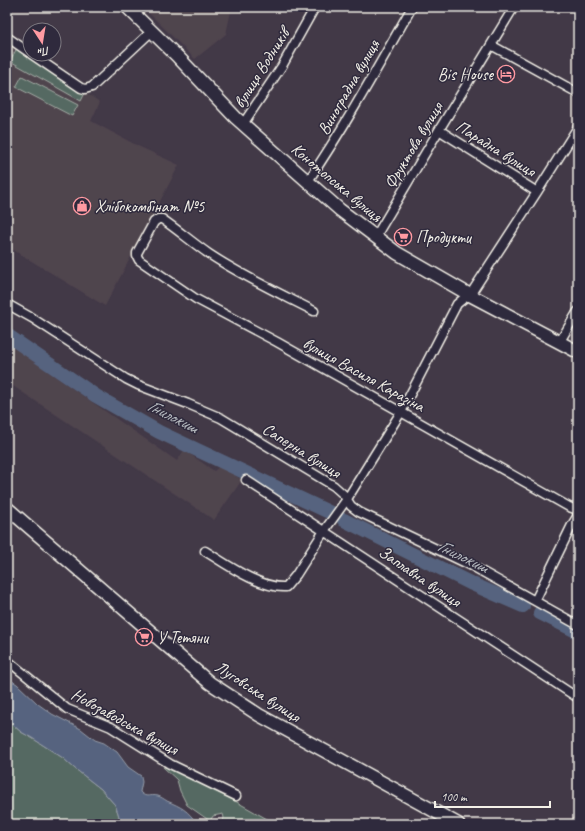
<svg xmlns="http://www.w3.org/2000/svg" width="585" height="831" font-family="Caveat,sans-serif">
<style>
.built{fill:#50444e}
.green{fill:#556962;stroke:#a4ada5}
.water{fill:#56647f;stroke:#959ca9}
.lines{fill:none;stroke-linecap:round;stroke-linejoin:round}
.river{stroke:#56647f;stroke-width:14}
.street-casing{stroke:#f4f1e8;stroke-width:11}
.secondary-casing{stroke:#f4f1e8;stroke-width:15}
.street{stroke:#2f2a3d;stroke-width:8}
.secondary{stroke:#2f2a3d;stroke-width:12}
.labels{text-anchor:middle;stroke-width:3;stroke-linejoin:round;paint-order:stroke}
.street-label{font-size:17px;fill:#f4f1e8;stroke:#2f2a3d}
.poi-label{font-size:17px;fill:#f4f1e8;stroke:#2f2a3d;text-anchor:start}
.water-label{font-size:18px;font-style:italic;fill:#b5b9be;stroke:#2f2a3d}
</style>
<rect width="100%" height="100%" fill="#423947"/>
<filter id="ink" filterUnits="userSpaceOnUse"><feTurbulence type="fractalNoise" baseFrequency=".025" numOctaves="2"/><feDisplacementMap in="SourceGraphic" scale="8" xChannelSelector="R" yChannelSelector="G"/><feConvolveMatrix kernelMatrix="1 2 1 2 8 2 1 2 1" color-interpolation-filters="sRGB"/></filter>
<g filter="url(#ink)">
<path class="built" d="M143 7H232L226 34 195 59Z
M7 42 29 55 65 80 100 102 91 121 138 146 179 165 105 306 7 246Z
M7 343 177 461 184 450 214 471 220 466 242 480 214 520 7 382Z"/>
<path class="green" d="M17 48 85 93 81 101 10 61Z
M22 76 78 105 72 116 16 87Z
M7 715 11 723 21 732 32 738 63 758 74 768 101 789 115 805 118 813 121 824H7Z
M163 767 169 768 235 801 276 824H221L224 818 223 814 213 816 210 821 187 805 180 791 177 780Z"/>
<path class="water" d="M7 678 17 684 38 704 52 714 81 729 95 740 104 743 117 752 128 767 141 776 142 782 140 792C146 799 150 794 158 796 161 797 164 799 167 801 181 807 188 810 197 824H121L118 813 115 805 101 789 74 768 63 758 32 738 21 732 11 723 7 715Z"/>
<g class="lines">
<path class="river" d="M7 335 96 396 159 432 331 513
M344 520 470 583 523 606
M540 613 578 632"/>
<defs>
<path id="street" d="M7 37 30 53
M491 45 578 93
M31 54 81 88 85 89 92 87 152 31
M243 124 282 66 315 7
M439 130 537 192
M308 181C346 125 379 65 412 7
M376 236 439 130 514 7
M7 304 32 318 126 379 138 385 188 404 221 418 334 486 344 495 351 506 359 512 472 566 578 625
M314 311C279 293 242 276 209 254 193 243 178 230 162 219H158L154 222 137 253V256L139 260 196 299 277 342 569 507 578 510
M559 343 578 311
M246 480 578 698
M205 551C226 564 261 589 286 587L296 575 324 531 347 499 401 412 457 304 463 299 470 295 537 192 578 127
M535 601 572 525 578 515
M7 660 67 709 111 727 170 764 236 796"/>
<path id="secondary" d="M127 7 178 57 236 118 340 210 397 253 470 295 578 352
M7 508 210 683 259 715 458 824"/>
</defs>
<use href="#street" class="street-casing"/>
<use href="#secondary" class="secondary-casing"/>
<use href="#street" class="street"/>
<use href="#secondary" class="secondary"/>
</g>
</g>
<defs>
<symbol id="hotel-ring" viewBox="-11 -11 22 22"><circle r="9.5" fill="#2f2a3d" stroke="#ff9aa2" stroke-width="1.5"/><path d="M-6-4.5h1.5V1H6V5H4.5V3h-9V5H-6ZM-4 0a1.8 1.8 0 1 1 3.6 0ZM.5 0V-2.5h3Q6-2.5 6 0Z" fill="#ff9aa2"/></symbol>
<symbol id="shop-ring" viewBox="-11 -11 22 22"><circle r="9.5" fill="#2f2a3d" stroke="#ff9aa2" stroke-width="1.5"/><path d="M-5-2.5h2.3a2.7 3.5 0 0 1 5.4 0H5L5.5 6h-11ZM-1.5-2.5h3a1.5 2.3 0 0 0-3 0Z" fill="#ff9aa2"/></symbol>
<symbol id="supermarket-ring" viewBox="-11 -11 22 22"><circle r="9.5" fill="#2f2a3d" stroke="#ff9aa2" stroke-width="1.5"/><path d="M-6-5.5h2.5l.6 2H6L4.5 2H-2.5L-4.4-4H-6ZM-1.5 3.2a1.3 1.3 0 1 0 .1 0ZM3 3.2a1.3 1.3 0 1 0 .1 0Z" fill="#ff9aa2"/></symbol>
</defs>
<g fill-rule="evenodd">
<use href="#hotel-ring" x="496" y="64" width="20" height="20"/>
<use href="#shop-ring" x="72" y="196" width="20" height="20"/>
<use href="#supermarket-ring" x="393" y="227" width="20" height="20"/>
<use href="#supermarket-ring" x="134" y="627" width="20" height="20"/>
</g>
<g class="labels">
<g class="street-label">
<text transform="translate(261 68) rotate(-58)" y="6">вулиця Водників</text>
<text transform="translate(348 87) rotate(-60)" y="6">Виноградна вулиця</text>
<text transform="translate(413 145) rotate(-59)" y="6">Фруктова вулиця</text>
<text transform="translate(496 148) rotate(32)" y="6">Парадна вулиця</text>
<text transform="translate(337 182) rotate(40)" y="6">Конотопська вулиця</text>
<text transform="translate(364 374) rotate(29)" y="6">вулиця Василя Каразіна</text>
<text transform="translate(302 450) rotate(32)" y="6">Саперна вулиця</text>
<text transform="translate(420 576) rotate(34)" y="6">Заплавна вулиця</text>
<text transform="translate(258 691) rotate(33)" y="6">Луговська вулиця</text>
<text transform="translate(125 721) rotate(29)" y="6">Новозаводська вулиця</text>
</g>
<g class="poi-label">
<text x="493" y="80" text-anchor="end">Bis House</text>
<text x="95" y="212">Хлібокомбінат №5</text>
<text x="416" y="243">Продукти</text>
<text x="157" y="643">У Тетяни</text>
</g>
<g class="water-label">
<text transform="translate(173 416) rotate(27)" y="6">Гнилокиш</text>
<text transform="translate(463 556) rotate(26)" y="6">Гнилокиш</text>
</g>
</g>
<rect width="585" height="831" fill="none" stroke="#2f2a3d" stroke-width="24"/>
<rect x="12" y="12" width="561" height="807" fill="none" stroke="#f4f1e8" stroke-width="1.5" filter="url(#ink)"/>
<g transform="translate(42 42) rotate(168)"><circle r="19" fill="#2f2a3d" stroke="#7e7a81"/>
<path d="M0-3L7 15L0 10L-7 15Z" fill="#ff9aa2"/>
<text y="-6" font-size="11" font-weight="bold" text-anchor="middle" fill="#f4f1e8">Пн</text>
</g>
<path d="M435 801v6h115v-6" fill="none" stroke="#f4f1e8" stroke-width="2"/>
<text x="441" y="801" font-size="12" fill="#f4f1e8" stroke="#2f2a3d" stroke-width="3" paint-order="stroke">100 m</text>
</svg>
